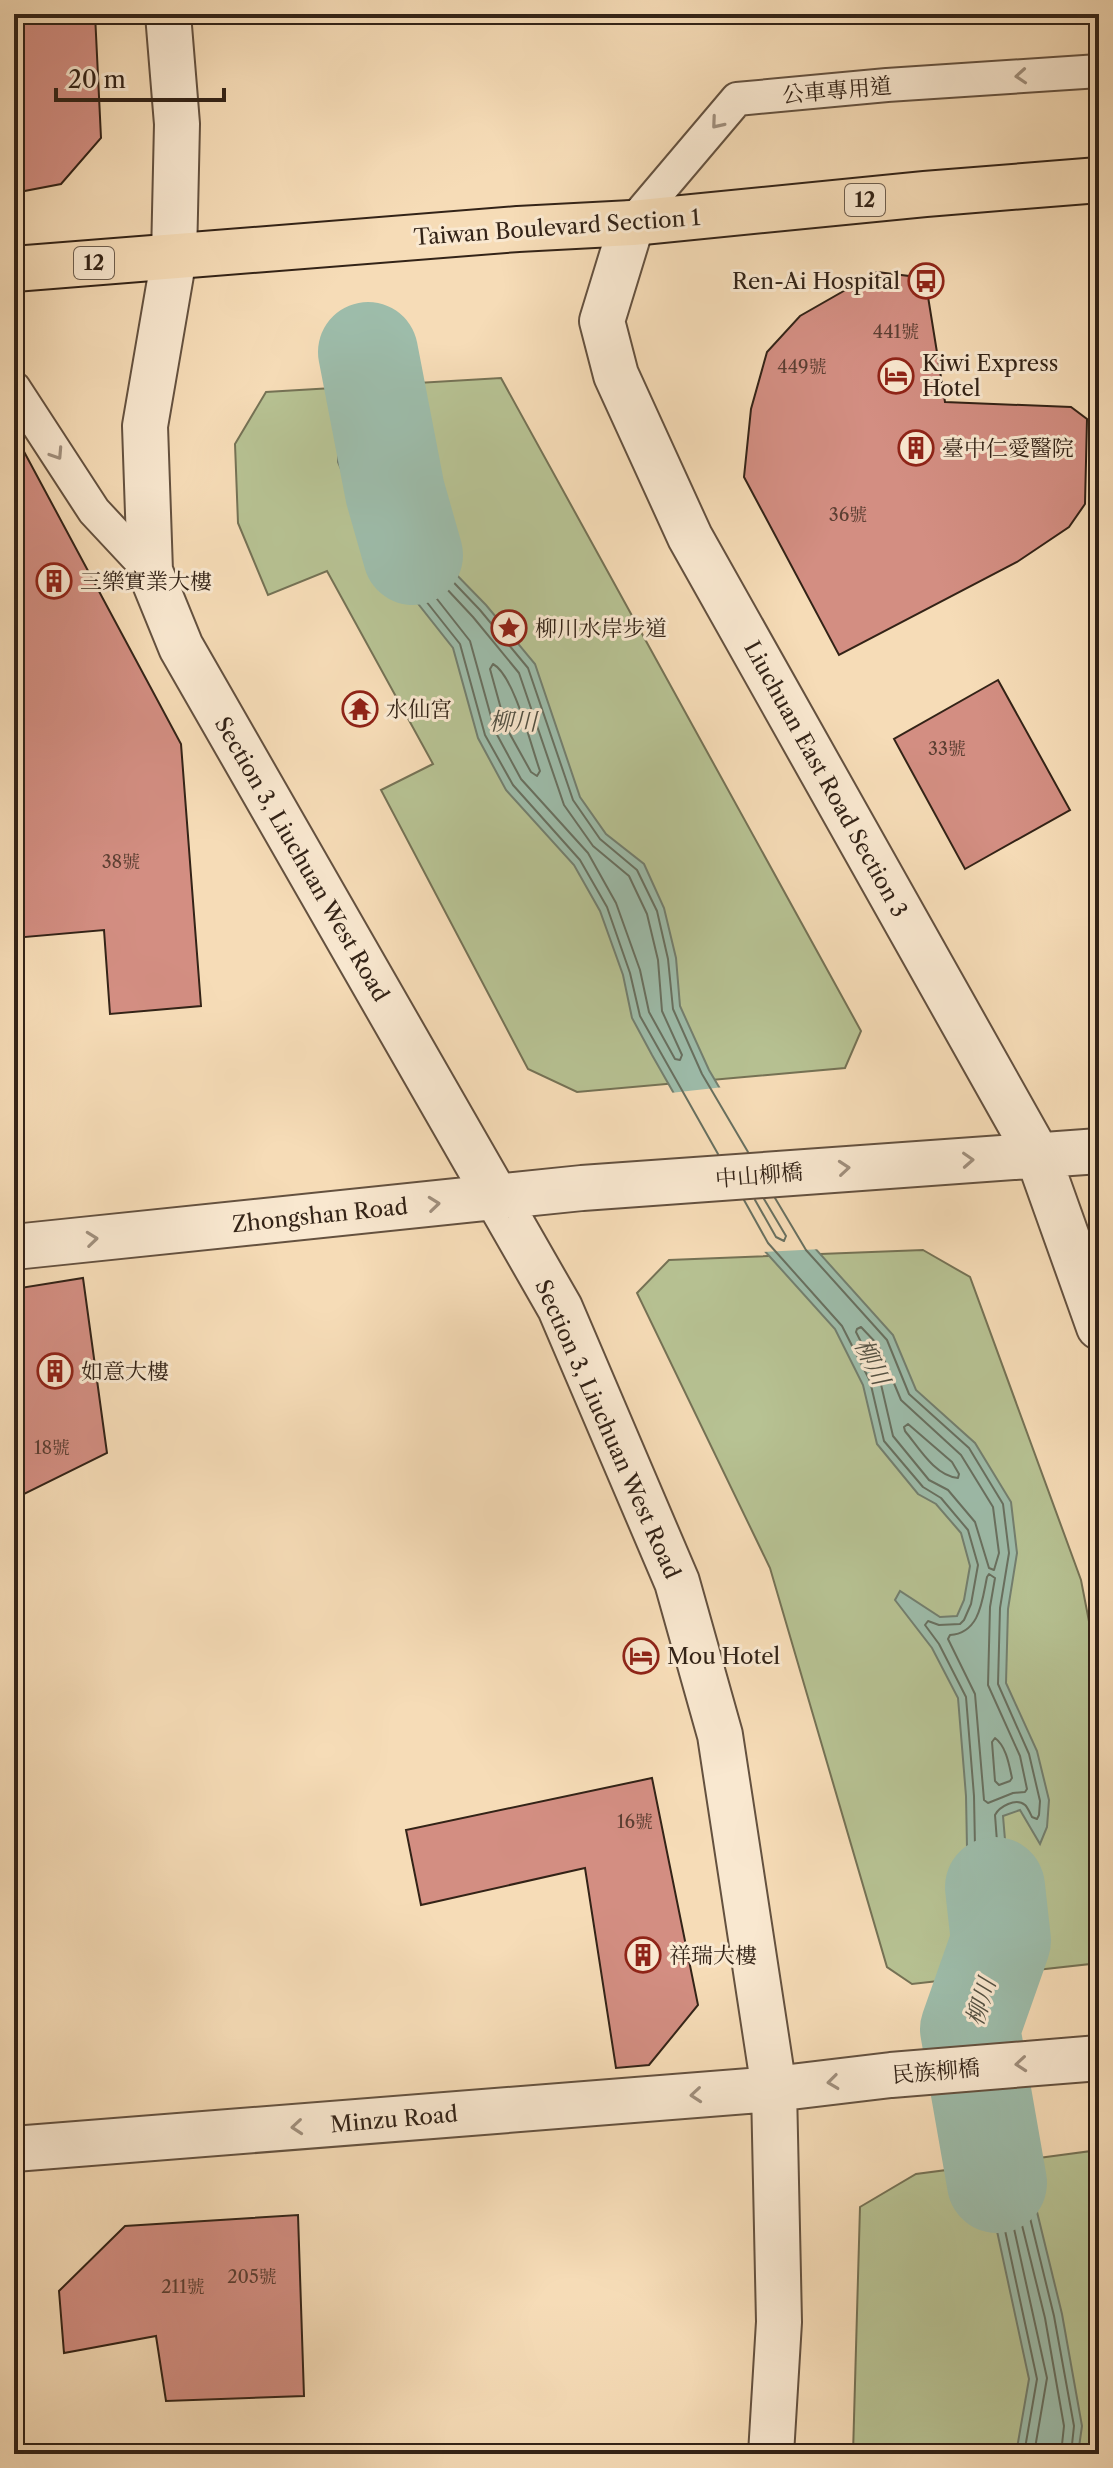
<svg xmlns="http://www.w3.org/2000/svg" width="1113" height="2468" font-family="'Libre Caslon Text','Noto Serif TC',serif">
<style>
.green{fill:#b7c293;stroke:#757255;stroke-width:2}
.water{fill:#9dbcaa;stroke:#737f6f;stroke-width:2}
.pier{fill:#f6dcb7}
.lines{fill:none;stroke-linecap:round;stroke-linejoin:round}
.shore{stroke:#687060;stroke-width:2}
.river{stroke:#9dbcaa;stroke-width:100}
.building{fill:#d38e82;stroke:#332317;stroke-width:2}
.service-casing{stroke:#64513f;stroke-width:36}
.minor-casing{stroke:#64513f;stroke-width:48}
.primary-casing{stroke:#332317;stroke-width:48}
.service{stroke:#f9e8d0;stroke-width:32}
.minor{stroke:#f9e8d0;stroke-width:44}
.primary{stroke:#f6dcb7;stroke-width:44}
.oneway{stroke:#a08f7d}
.labels{text-anchor:middle;stroke-width:6;stroke-linejoin:round;paint-order:stroke}
.number-label{font-size:18px;fill:#5b3e32}
.shield{fill:#f9e8d0;stroke:#6e5e4e;stroke-width:2}
.shield-label{font-size:20px;font-weight:bold;fill:#332317}
.street-label{font-size:22px;fill:#332317;stroke:#f9e8d0}
.poi-label{font-size:22px;fill:#332317;stroke:#f9e8d0;text-anchor:start}
.water-label{font-size:24px;font-style:italic;fill:#535143;stroke:#f9e8d0}
</style>
<rect width="100%" height="100%" fill="#f6dcb7"/>
<filter id="stains"><feTurbulence type="fractalNoise" baseFrequency=".0025" numOctaves="4"/><feColorMatrix values="0 0 0 0 .2 0 0 0 0 .09 0 0 0 0 .02 0 0 0 .5 -.17"/></filter>
<radialGradient id="worn" r=".72"><stop offset=".6" stop-color="#630" stop-opacity="0"/><stop offset="1" stop-color="#630" stop-opacity=".3"/></radialGradient>
<path class="green" d="M501 378 861 1031 845 1068 577 1092 528 1069 381 790 433 764 327 571 268 595 238 523 235 444 266 392Z
M923 1250 970 1277 1081 1580 1099 1673V1963L912 1984 887 1967 770 1568 637 1293 669 1260Z
M1099 2150V2454H853L860 2207 916 2174Z"/>
<path class="water" d="M408 418 445 563 486 605 535 664 580 797 606 834 644 864 664 908 676 958 680 1006 709 1070 812 1245 893 1335 916 1390 975 1443 1011 1502 1017 1553 1008 1609 1006 1683 1037 1751 1049 1800 1047 1827 1040 1844 1020 1810 1003 1816 1014 1947 1028 2175 1062 2314 1082 2426 1078 2454H1016L1029 2379 981 2157 969 1950 966 1796 958 1698 932 1648 895 1600 900 1591 940 1617 957 1616 964 1600 970 1566 961 1533 936 1504 918 1494 877 1444 863 1385 835 1329 762 1248 652 1055 632 1018 623 975 600 911 574 865 506 790 478 738 453 648 389 567 362 517 338 462 340 430Z"/>
<path class="pier" d="M724 1087 815 1242 822 1249 760 1252 758 1250 670 1093Z
M1020 1981 1031 2151 977 2156 967 1985Z"/>
<g class="lines">
<path class="shore" d="M391 439 395 442 430 571 473 617 519 673 564 805 593 846 629 876 647 914 658 960 662 1011 682 1055 680 1060 675 1059 649 1012 640 970 616 903 588 853 521 779 495 731 470 641 404 557 379 509 357 459V448L360 444Z
M382 453 386 455 397 502 394 507 390 504 370 459 372 454Z
M493 664C514 675 531 746 540 771L537 776 531 772 506 727 490 669Z
M718 1154 640 1016 630 973 607 907 580 860 513 785 485 735 460 644 395 562 370 513 346 460 347 439 349 436 398 427 402 429 438 566 480 610 528 668 573 800 600 839 637 870 657 911 668 959 673 1009 702 1074 748 1152
M775 1198 806 1250 887 1340 909 1394 969 1448 1003 1504 1009 1553 1000 1608 998 1684 1029 1754 1040 1801 1039 1815 1037 1819 1032 1817C1031 1815 1027 1806 1025 1805 1016 1797 999 1807 995 1815L1012 2041
M744 1200 768 1243 842 1326 870 1381 884 1441 923 1487 941 1498 968 1530 978 1565 971 1604 964 1620 960 1624 939 1625 928 1621 925 1625 939 1644 966 1697 974 1796 977 1950 982 2043
M755 1200 776 1237 784 1241 786 1236 764 1199
M861 1327 878 1345 901 1400 961 1455 993 1507 999 1553 994 1570 989 1568 975 1522 948 1490 929 1480 893 1436 880 1380 856 1332 857 1329Z
M908 1424 952 1462 959 1474 958 1478C935 1476 919 1448 905 1431L904 1427Z
M989 1574 995 1578 990 1607 988 1685 1020 1756 1027 1789 1025 1792 1013 1793 988 1803 984 1800 975 1694 948 1639 950 1635C980 1633 982 1601 987 1577Z
M995 1738C1006 1746 1009 1764 1012 1778L1010 1781 999 1785 995 1781 992 1742Z
M992 2043 986 1929 990 1925 994 1929 1002 2042
M1015 2089 1020 2177 1054 2316 1074 2426 1071 2454
M985 2091 989 2156 1037 2379 1024 2454
M995 2091 1002 2167 1006 2169 1009 2165 1005 2090
M1034 2454 1047 2378 1011 2215 1015 2210 1019 2213 1045 2318 1064 2426 1061 2454"/>
<path class="river" d="M368 352 395 492 413 555
M995 1887 1001 1941 970 2029 997 2183"/>
</g>
<path class="building" d="M14 14H95L101 138 61 184 14 193Z
M877 272 925 278 945 402 1071 407 1087 419 1085 504 1069 527 1017 562 839 655 744 477 751 409 767 352 800 316Z
M14 433 181 744 201 1006 110 1014 104 930 14 938Z
M998 680 1070 810 965 869 894 739Z
M83 1278 107 1453 14 1499V1289Z
M652 1778 698 2005 649 2065 616 2068 585 1868 421 1905 406 1830Z
M298 2215 304 2396 166 2401 156 2336 64 2353 59 2291 125 2226Z"/>
<g class="lines">
<defs>
<path id="service" d="M632 223 737 99 887 85 1099 71
M14 388 94 511 150 571"/>
<path id="minor" d="M168 14 177 124 174 257 145 426 150 571 181 647 560 1308 677 1582 720 1735 774 2089 779 2322 771 2454
M632 223 602 321 616 375 690 537 1038 1156 1099 1327
M14 1247 582 1188 1099 1151
M14 2149 774 2089 891 2075 1099 2058"/>
<path id="primary" d="M14 269 518 229 632 223 925 194 1099 180"/>
</defs>
<use href="#service" class="service-casing"/>
<use href="#minor" class="minor-casing"/>
<use href="#primary" class="primary-casing"/>
<use href="#service" class="service"/>
<use href="#minor" class="minor"/>
<use href="#primary" class="primary"/>
</g>
<defs><path id="oneway-chevron" d="M-2-3.5L2.5 0L-2 3.5" fill="none" stroke-width="1.6" stroke-linecap="round" stroke-linejoin="round" transform="scale(2)"/></defs>
<g class="oneway">
<use href="#oneway-chevron" transform="translate(1021 76) rotate(176)"/>
<use href="#oneway-chevron" transform="translate(717 123) rotate(130)"/>
<use href="#oneway-chevron" transform="translate(57 454) rotate(57)"/>
<use href="#oneway-chevron" transform="translate(968 1160) rotate(-3)"/>
<use href="#oneway-chevron" transform="translate(844 1168) rotate(-5)"/>
<use href="#oneway-chevron" transform="translate(434 1204) rotate(-6)"/>
<use href="#oneway-chevron" transform="translate(92 1239) rotate(-6)"/>
<use href="#oneway-chevron" transform="translate(1021 2064) rotate(175)"/>
<use href="#oneway-chevron" transform="translate(833 2082) rotate(173)"/>
<use href="#oneway-chevron" transform="translate(696 2095) rotate(175)"/>
<use href="#oneway-chevron" transform="translate(297 2127) rotate(175)"/>
</g>
<defs>
<symbol id="bus-ring" viewBox="-11 -11 22 22"><circle r="9.5" fill="#f9e8d0" stroke="#8f2418" stroke-width="1.5"/><path d="M-5-6H5V4H4V6H2V4H-2V6H-4V4H-5ZM-3.5-4V0h7V-4ZM-3.5 1.2v1.5H-2V1.2ZM2 1.2v1.5H3.5V1.2Z" fill="#8f2418"/></symbol>
<symbol id="hotel-ring" viewBox="-11 -11 22 22"><circle r="9.5" fill="#f9e8d0" stroke="#8f2418" stroke-width="1.5"/><path d="M-6-4.5h1.5V1H6V5H4.5V3h-9V5H-6ZM-4 0a1.8 1.8 0 1 1 3.6 0ZM.5 0V-2.5h3Q6-2.5 6 0Z" fill="#8f2418"/></symbol>
<symbol id="building-ring" viewBox="-11 -11 22 22"><circle r="9.5" fill="#f9e8d0" stroke="#8f2418" stroke-width="1.5"/><path d="M-4-6H4V6H1V3H-1V6H-4ZM-2.5-4.3h1.7v1.8h-1.7ZM.8-4.3h1.7v1.8H.8ZM-2.5-1h1.7V.8h-1.7ZM.8-1h1.7V.8H.8Z" fill="#8f2418"/></symbol>
<symbol id="sight-ring" viewBox="-11 -11 22 22"><circle r="9.5" fill="#f9e8d0" stroke="#8f2418" stroke-width="1.5"/><path d="M0-6L1.8-2.2L6-1.7L2.9 1.2L3.7 5.4L0 3.3L-3.7 5.4L-2.9 1.2L-6-1.7L-1.8-2.2Z" fill="#8f2418"/></symbol>
<symbol id="temple-ring" viewBox="-11 -11 22 22"><circle r="9.5" fill="#f9e8d0" stroke="#8f2418" stroke-width="1.5"/><path d="M0-6L5-2H3V0L6.5 2.5H4V6H1.5V3h-3V6H-4V2.5H-6.5L-3 0V-2H-5Z" fill="#8f2418"/></symbol>
</defs>
<g fill-rule="evenodd">
<use href="#bus-ring" x="906" y="261" width="40" height="40"/>
<use href="#hotel-ring" x="876" y="356" width="40" height="40"/>
<use href="#building-ring" x="896" y="428" width="40" height="40"/>
<use href="#building-ring" x="34" y="561" width="40" height="40"/>
<use href="#sight-ring" x="489" y="608" width="40" height="40"/>
<use href="#temple-ring" x="340" y="689" width="40" height="40"/>
<use href="#building-ring" x="35" y="1351" width="40" height="40"/>
<use href="#hotel-ring" x="621" y="1636" width="40" height="40"/>
<use href="#building-ring" x="623" y="1935" width="40" height="40"/>
</g>
<g class="labels">
<g class="number-label">
<text x="896" y="338">441號</text>
<text x="802" y="373">449號</text>
<text x="848" y="521">36號</text>
<text x="947" y="755">33號</text>
<text x="121" y="868">38號</text>
<text x="52" y="1454">18號</text>
<text x="635" y="1828">16號</text>
<text x="252" y="2283">205號</text>
<text x="183" y="2293">211號</text>
</g>
<g class="shield">
<rect x="845" y="184" width="40" height="32" rx="6"/>
<rect x="74" y="247" width="40" height="32" rx="6"/>
</g>
<g class="shield-label">
<text x="865" y="207">12</text>
<text x="94" y="270">12</text>
</g>
<g class="street-label">
<text transform="translate(837 90) rotate(-5)" y="8">公車專用道</text>
<text transform="translate(557 227) rotate(-4)" y="8">Taiwan Boulevard Section 1</text>
<text transform="translate(826 779) rotate(61)" y="8">Liuchuan East Road Section 3</text>
<text transform="translate(302 859) rotate(60)" y="8">Section 3, Liuchuan West Road</text>
<text transform="translate(759 1175) rotate(-5)" y="8">中山柳橋</text>
<text transform="translate(320 1215) rotate(-6)" y="8">Zhongshan Road</text>
<text transform="translate(608 1429) rotate(66)" y="8">Section 3, Liuchuan West Road</text>
<text transform="translate(936 2071) rotate(-5)" y="8">民族柳橋</text>
<text transform="translate(394 2119) rotate(-5)" y="8">Minzu Road</text>
</g>
<g class="poi-label">
<text x="900" y="289" text-anchor="end">Ren-Ai Hospital</text>
<text x="922" y="371">Kiwi Express<tspan x="922" dy="25">Hotel</tspan></text>
<text x="942" y="456">臺中仁愛醫院</text>
<text x="80" y="589">三樂實業大樓</text>
<text x="535" y="636">柳川水岸步道</text>
<text x="386" y="717">水仙宮</text>
<text x="81" y="1379">如意大樓</text>
<text x="667" y="1664">Mou Hotel</text>
<text x="669" y="1963">祥瑞大樓</text>
</g>
<g class="water-label">
<text x="513" y="730">柳川</text>
<text transform="translate(872 1362) rotate(64)" y="8">柳川</text>
<text transform="translate(981 2002) rotate(-73)" y="8">柳川</text>
</g>
</g>
<rect width="1113" height="2468" fill="none" stroke="#f6dcb7" stroke-width="48"/>
<rect x="16" y="16" width="1081" height="2436" fill="none" stroke="#332317" stroke-width="4"/>
<rect x="24" y="24" width="1065" height="2420" fill="none" stroke="#332317" stroke-width="2"/>
<path d="M56 88v12h168v-12" fill="none" stroke="#332317" stroke-width="4"/>
<text x="68" y="88" font-size="24" fill="#332317" stroke="#f9e8d0" stroke-width="6" paint-order="stroke">20 m</text>
<rect width="100%" height="100%" filter="url(#stains)"/>
<rect width="100%" height="100%" fill="url(#worn)"/>
</svg>
